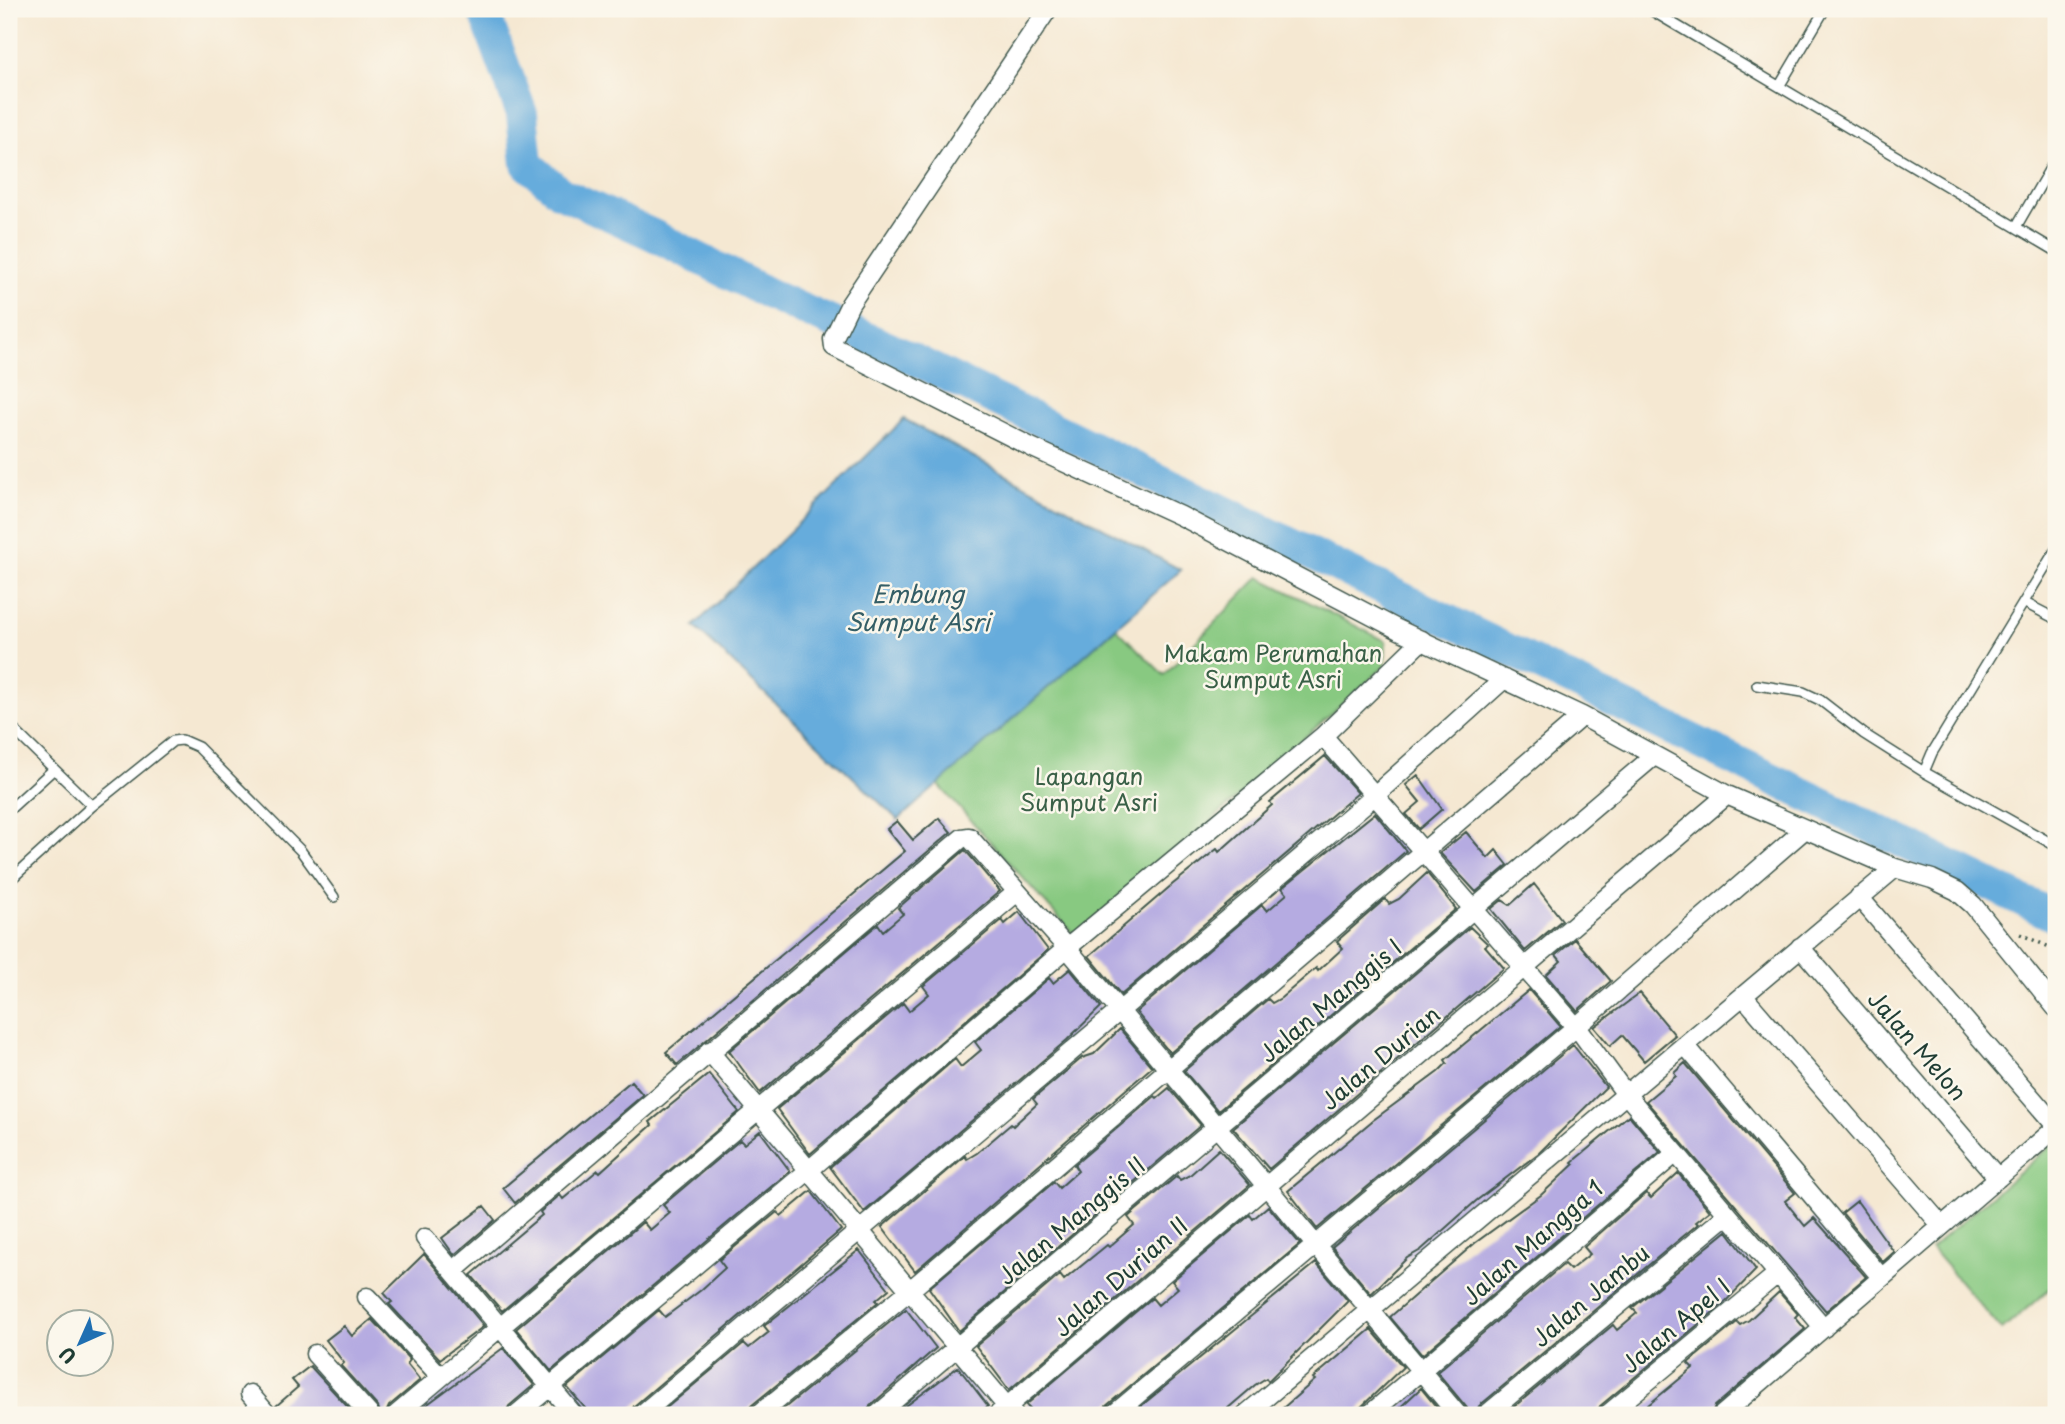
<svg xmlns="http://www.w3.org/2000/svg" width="2065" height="1424" font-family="'Playpen Sans',sans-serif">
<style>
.green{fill:#88c981;stroke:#54835a;stroke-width:2}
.water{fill:#66acdc;stroke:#427488;stroke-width:2}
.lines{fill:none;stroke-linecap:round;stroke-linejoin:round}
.river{stroke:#66acdc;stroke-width:32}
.building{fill:#b5abe1}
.lane-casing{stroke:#3f574c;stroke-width:12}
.street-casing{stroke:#3f574c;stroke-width:21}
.path{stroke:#3f574c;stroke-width:3.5;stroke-dasharray:2 5;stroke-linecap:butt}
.lane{stroke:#fff;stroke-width:9}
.street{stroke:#fff;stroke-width:18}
.labels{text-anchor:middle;stroke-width:5;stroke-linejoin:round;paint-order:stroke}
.park-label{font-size:23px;fill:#396047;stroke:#fbf7ec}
.street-label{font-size:23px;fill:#1f3d34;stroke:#fbf7ec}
.water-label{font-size:24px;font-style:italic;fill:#345e66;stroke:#fbf7ec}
</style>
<rect width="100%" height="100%" fill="#fbf7ec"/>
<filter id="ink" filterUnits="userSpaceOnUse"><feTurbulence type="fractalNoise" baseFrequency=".0143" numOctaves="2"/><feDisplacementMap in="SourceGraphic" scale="14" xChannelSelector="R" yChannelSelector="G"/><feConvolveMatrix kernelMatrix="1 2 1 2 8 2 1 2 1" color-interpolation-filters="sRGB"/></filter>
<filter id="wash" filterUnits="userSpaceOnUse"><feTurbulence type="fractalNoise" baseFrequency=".00686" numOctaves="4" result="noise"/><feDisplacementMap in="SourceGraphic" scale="28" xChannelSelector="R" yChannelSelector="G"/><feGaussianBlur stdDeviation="1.57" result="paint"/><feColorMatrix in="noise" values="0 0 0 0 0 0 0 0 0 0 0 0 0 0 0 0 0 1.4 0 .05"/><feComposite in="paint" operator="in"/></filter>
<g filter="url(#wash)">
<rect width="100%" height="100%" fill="#f5e8d2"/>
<path class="green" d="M1259 577 1386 641 1385 666 1078 939 938 784 1116 628 1164 675Z
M2056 1141V1283L2002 1330 1931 1248Z"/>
<path class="water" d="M904 419 1181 570 898 820 694 626Z"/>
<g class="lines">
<path class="river" d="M483 9 522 114 527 164 561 193 653 235 773 296 894 350 2056 917"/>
</g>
<g id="blocks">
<path class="building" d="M1325 756 1358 793 1121 995 1089 956 1173 884 1217 849 1219 852 1272 805 1270 802Z
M1418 775 1442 809 1419 829 1406 814 1420 802 1406 785Z
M1375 813 1406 851 1170 1053 1136 1012 1262 905 1267 911 1287 894 1282 888Z
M939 818 951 832 677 1065 666 1052 905 851 887 829 897 821 913 840Z
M1466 832 1488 858 1496 850 1508 865 1476 892 1440 853Z
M965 850 1000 891 760 1093 729 1051 878 924 883 931 903 914 898 908Z
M1427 873 1456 909 1218 1111 1184 1071 1268 999 1272 1003 1281 998 1316 968 1318 971 1343 948 1337 941 1385 899 1389 904 1399 899Z
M1534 884 1562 920 1525 951 1491 909 1502 900 1510 905Z
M1019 912 1048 950 810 1154 777 1109 903 1003 909 1011 929 994 923 986 1002 920 1005 924Z
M1470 927 1488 944 1485 946 1504 968 1269 1169 1233 1128Z
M1575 939 1611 981 1577 1011 1546 975 1561 961 1556 955Z
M1070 969 1101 1007 1067 1040 864 1212 830 1167 955 1059 961 1067 981 1050 975 1042 1049 978 1053 983Z
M1529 990 1560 1026 1317 1229 1288 1191 1372 1121 1438 1072 1447 1063 1445 1060Z
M1640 993 1675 1035 1644 1061 1622 1035 1610 1046 1594 1027Z
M1120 1029 1152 1067 915 1271 882 1227 965 1156 967 1159 977 1153 1011 1124 1013 1126 1037 1104 1033 1099 1082 1058 1094 1054Z
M1573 1045 1606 1087 1539 1153 1476 1201 1421 1250 1407 1258 1371 1294 1332 1247Z
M1685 1063 1795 1193 1785 1201 1805 1226 1814 1218 1866 1277 1826 1311 1646 1101 1676 1076 1674 1073Z
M709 1074 739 1112 502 1311 471 1275 542 1215 540 1212 560 1195 563 1199 598 1170 600 1172 652 1125 650 1122Z
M631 1081 643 1095 515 1203 503 1188Z
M1169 1088 1201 1125 959 1331 929 1288 1054 1182 1059 1188 1078 1171 1074 1165 1155 1096 1157 1098Z
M1629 1115 1660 1152 1422 1355 1390 1317 1475 1243 1541 1195 1574 1164 1572 1162Z
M760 1131 790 1171 551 1371 516 1329 643 1222 650 1230 670 1213 663 1205 740 1140 744 1144Z
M1219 1149 1250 1185 1009 1390 976 1346 1060 1275 1064 1280 1107 1245 1109 1247 1134 1225 1128 1217 1177 1176 1180 1180 1190 1175Z
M1678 1173 1710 1211 1696 1222 1698 1224 1479 1406 1475 1415H1469L1467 1408 1437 1372 1564 1264 1570 1270 1590 1254 1584 1247 1646 1193 1651 1198Z
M811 1191 841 1230 634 1406 630 1415H591L567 1387 659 1310 665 1317 701 1290 725 1268 719 1260 777 1212 781 1216Z
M1857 1201 1894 1252 1883 1262 1842 1213Z
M484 1206 495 1220 454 1255 442 1238Z
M1268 1206 1300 1244 1106 1406 1102 1415H1035L1026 1405 1152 1298 1158 1305 1178 1288 1172 1281 1250 1215 1253 1219Z
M1727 1231 1756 1270 1723 1304 1600 1406 1596 1415H1504L1613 1325 1617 1330 1637 1313 1632 1308Z
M859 1250 889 1289 876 1300 878 1302 751 1406 745 1415H658L744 1343 749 1348 769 1332 764 1326Z
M424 1254 484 1326 440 1359 389 1304 392 1302 384 1293Z
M1316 1263 1348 1301 1268 1381 1266 1378 1255 1385 1220 1415H1130Z
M1779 1292 1798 1314 1795 1317 1805 1329 1715 1406 1711 1415H1636L1693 1368 1688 1363 1737 1322 1740 1325 1749 1320Z
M906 1309 936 1348 870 1406 866 1415H787L782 1410Z
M372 1319 410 1360 407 1364 420 1380 389 1406 385 1415H381L378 1407 341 1366 344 1363 326 1340 344 1326 352 1336Z
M1371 1329 1403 1367 1361 1407 1358 1415H1275L1315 1380 1313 1378Z
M503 1348 534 1385 509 1406 505 1415H413Z
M310 1366 355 1415H284L276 1406 298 1387 292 1380Z
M958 1367 988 1406 977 1415H894Z
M1421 1388 1443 1415H1386L1392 1411 1394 1413Z"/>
</g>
</g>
<g filter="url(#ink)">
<use href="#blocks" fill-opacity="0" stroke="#3f574c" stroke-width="2"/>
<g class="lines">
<defs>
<path id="lane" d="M1649 9 2056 251
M1780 85 1825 9
M2016 227 2056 158
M2056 549 1932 753 1924 772 2056 846
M2025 603 2056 619
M1757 685 1803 692 1820 700 1864 734 1924 772
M9 725 92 806
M9 810 54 769
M9 881 92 806 173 741 182 740 198 747 301 851 334 897"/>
<path id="street" d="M1048 9 850 304 833 339 834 347 1033 448 1181 516 1397 629 1582 716 1727 795 1895 868 1932 879 1957 891 1973 905 2056 1008
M1323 736 1582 1034 1625 1093 1824 1328
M1859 897 2056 1126
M1800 947 1998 1178
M1744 997 1942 1226
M1685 1045 1881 1277
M709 1051 1014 1415
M425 1238 574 1415
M453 1271 962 838 969 837 1067 948 1458 1415
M367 1297 441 1377
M315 1354 370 1415
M250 1394 268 1415
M396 1415 1017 892
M516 1415 808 1171 1067 948 1323 736 1422 640
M641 1415 1374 796 1504 679
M758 1415 909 1291 1582 716
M877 1415 1654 756
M997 1415 1727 795
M1113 1415 1575 1028 1804 830
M1245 1415 1895 868
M1369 1415 1676 1153
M1486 1415 1727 1215
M1607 1415 1776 1275
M1722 1415 2056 1128"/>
</defs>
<use href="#lane" class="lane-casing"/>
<use href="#street" class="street-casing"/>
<path class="path" d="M2020 934 2056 950"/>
<use href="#lane" class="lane"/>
<use href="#street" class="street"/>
</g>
</g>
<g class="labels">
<g class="park-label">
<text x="1273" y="662">Makam Perumahan<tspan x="1273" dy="26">Sumput Asri</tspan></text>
<text x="1089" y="785">Lapangan<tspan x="1089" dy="26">Sumput Asri</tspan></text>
</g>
<g class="street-label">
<text transform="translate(1331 1001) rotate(-40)" y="8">Jalan Manggis I</text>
<text transform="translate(1917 1046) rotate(49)" y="8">Jalan Melon</text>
<text transform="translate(1381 1058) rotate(-40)" y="8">Jalan Durian</text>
<text transform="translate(1072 1221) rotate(-40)" y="8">Jalan Manggis II</text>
<text transform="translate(1533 1243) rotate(-41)" y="8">Jalan Mangga 1</text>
<text transform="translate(1121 1277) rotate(-41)" y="8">Jalan Durian II</text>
<text transform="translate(1591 1296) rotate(-40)" y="8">Jalan Jambu</text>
<text transform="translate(1676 1326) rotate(-40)" y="8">Jalan Apel I</text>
</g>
<g class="water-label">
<text x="918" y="603">Embung<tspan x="918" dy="28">Sumput Asri</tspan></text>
</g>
</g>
<rect width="2065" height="1424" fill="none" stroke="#fbf7ec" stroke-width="35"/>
<g transform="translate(80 1343) rotate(225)"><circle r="33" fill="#fbf7ec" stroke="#a3ada2" stroke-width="2"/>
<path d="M0-5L12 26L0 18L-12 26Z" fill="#1f6fb2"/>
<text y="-10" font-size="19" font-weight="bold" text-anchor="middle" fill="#1f3d34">U</text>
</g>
</svg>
